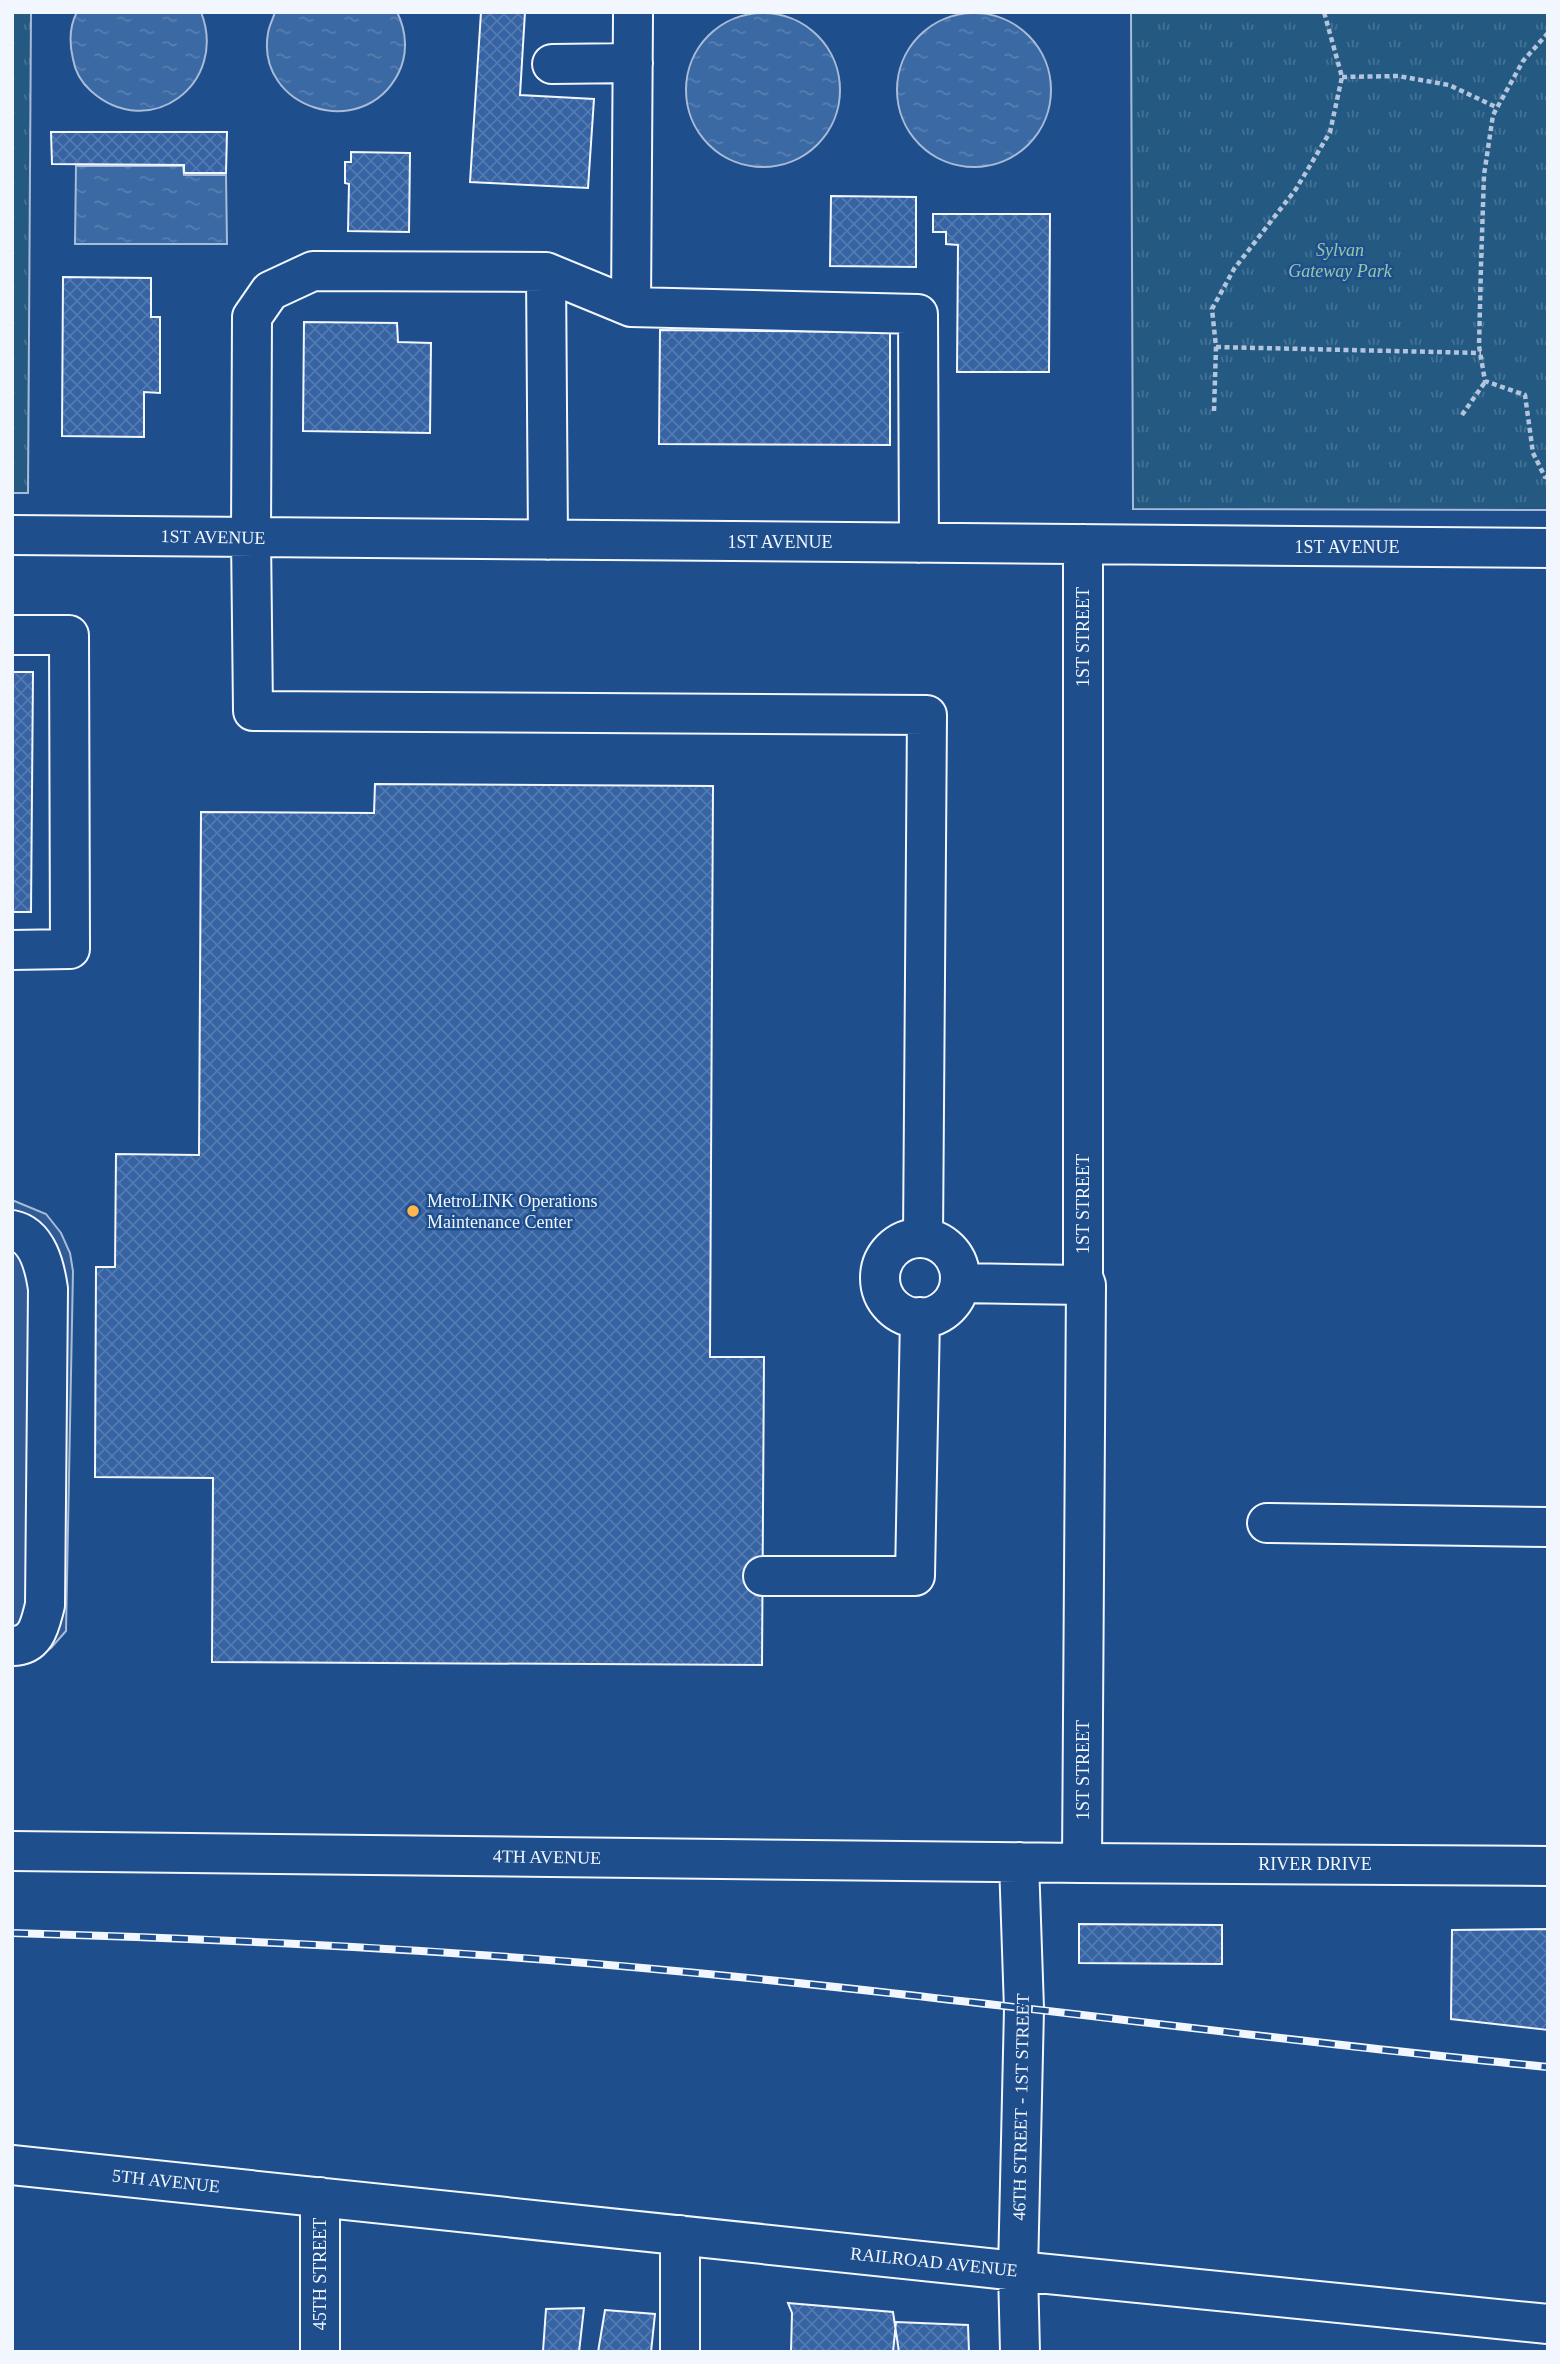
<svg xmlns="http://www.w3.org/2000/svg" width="1560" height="2364" font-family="Georgia,serif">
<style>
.park{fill:url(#park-tufts);stroke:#a8bbd7;stroke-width:2}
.parking{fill:#305b95;stroke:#a8bbd7;stroke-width:2}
.water{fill:url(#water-ripples);stroke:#a8bbd7;stroke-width:2}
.building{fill:url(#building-cross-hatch);stroke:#f2f6ff;stroke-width:2}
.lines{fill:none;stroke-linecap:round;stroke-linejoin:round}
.minor-casing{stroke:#f2f6ff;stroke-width:42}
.major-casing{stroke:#f2f6ff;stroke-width:42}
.path{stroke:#b3c4dc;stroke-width:4.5;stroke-dasharray:5 3.5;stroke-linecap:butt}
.minor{stroke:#1f4e8c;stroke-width:38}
.major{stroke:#1f4e8c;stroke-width:38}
.rail-casing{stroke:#f2f6ff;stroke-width:8}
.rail{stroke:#1f4e8c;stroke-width:5;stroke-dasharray:16;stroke-linecap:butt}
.poi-dot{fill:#ffb74d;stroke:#1f4e8c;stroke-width:2.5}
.labels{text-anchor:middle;stroke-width:5;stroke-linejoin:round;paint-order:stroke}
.park-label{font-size:18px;font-style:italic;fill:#97c8a6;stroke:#1f4e8c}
.street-label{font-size:18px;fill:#f2f6ff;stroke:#1f4e8c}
.poi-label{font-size:18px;fill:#f2f6ff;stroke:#1f4e8c;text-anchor:start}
</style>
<defs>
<pattern id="park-tufts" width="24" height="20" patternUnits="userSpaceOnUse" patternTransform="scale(1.75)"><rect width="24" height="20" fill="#245a82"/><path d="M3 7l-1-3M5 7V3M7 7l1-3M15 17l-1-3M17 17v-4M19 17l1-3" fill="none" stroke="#447295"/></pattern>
<pattern id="water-ripples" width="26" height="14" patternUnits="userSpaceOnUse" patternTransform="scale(1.75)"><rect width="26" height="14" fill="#3b69a3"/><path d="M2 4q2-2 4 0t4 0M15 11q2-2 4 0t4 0" fill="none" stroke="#587fb1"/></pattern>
<pattern id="building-cross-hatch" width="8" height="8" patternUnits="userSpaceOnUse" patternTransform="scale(1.75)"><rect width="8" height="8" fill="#3563a3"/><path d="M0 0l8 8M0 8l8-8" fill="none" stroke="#537ab1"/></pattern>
</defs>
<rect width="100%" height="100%" fill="#1f4e8c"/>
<path class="park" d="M12 12H31L28 493H12Z
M1131 12H1548V510L1133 509Z"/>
<path class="parking" d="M12 1200 46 1214 61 1233 70 1253 73 1271 66 1631 51 1648 31 1661 12 1666Z"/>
<path class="water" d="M77 12H201C229 84 149 143 91 91 82 83 75 71 73 59 69 42 69 27 77 12Z
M275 12H397C407 32 408 55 398 74 362 143 255 108 268 33 269 26 273 19 275 12Z
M686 90a77 77 0 1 1 154 0a77 77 0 1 1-154 0Z
M897 90a77 77 0 1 1 154 0a77 77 0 1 1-154 0Z
M76 166H183L184 175H226L227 244H75Z"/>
<path class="building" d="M481 12H525L520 95 594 99 588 188 470 182Z
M51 132H227L226 173H184V165L52 164Z
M351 152 410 153 409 232 348 231 349 184 345 183V162H351Z
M831 196 916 197V267L830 266Z
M933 214H1050L1049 372H957L958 245 946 244V232H933Z
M63 277 151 278V317H160V393L144 392V437L62 436Z
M304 322 397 323 398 342 431 343 430 433 303 431Z
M660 330 890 332V445L659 444Z
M12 672H33L31 912H12Z
M375 784 713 786 710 1357H764L762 1665 212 1662 213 1478 95 1477 96 1267H115L116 1154 199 1155 201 812 374 813Z
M1079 1924 1222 1925V1964L1079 1963Z
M1548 1929V2030L1451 2019 1452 1930Z
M788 2303 893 2312 899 2352H791L792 2313Z
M584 2308 579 2352 543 2351 546 2309Z
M605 2310 655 2314 651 2352H598Z
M896 2322 968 2325 969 2352H893Z"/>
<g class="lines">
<defs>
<path id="minor" d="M552 64 633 63
M546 272 548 540
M631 307 633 15
M12 535 1548 548
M919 543 918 314 631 307 546 272 313 271 270 291 252 317 251 537 253 711 927 715 923 1238
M12 635H69L70 949 12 950
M12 1230C38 1235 45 1268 48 1289L45 1605C40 1624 37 1646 12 1646
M880 1278a40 40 0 1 1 80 0a40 40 0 1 1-80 0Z
M960 1283 1086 1285
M1267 1523 1548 1527
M763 1576H915L920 1317
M12 1851 1082 1863 1086 1285 1083 1277V544
M1019 1862 1024 2009 1018 2271 1020 2352
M12 2165 1018 2271 1548 2324
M680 2235V2352
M320 2352V2197"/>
<path id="major" d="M1082 1863 1548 1866"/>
</defs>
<use href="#minor" class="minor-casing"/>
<use href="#major" class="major-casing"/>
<path class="path" d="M1548 33 1523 61 1493 115 1484 175 1481 265 1479 346 1485 381 1525 395 1533 453 1545 477H1548
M1342 77 1398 76 1449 85 1496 107
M1216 347 1481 353
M1214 411 1216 347 1212 309 1234 269 1296 189 1330 132 1342 77 1324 12
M1462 415 1485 382"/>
<use href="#minor" class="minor"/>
<use href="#major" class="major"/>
<defs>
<path id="rail" d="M12 1933C227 1939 440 1949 654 1969 953 1996 1250 2038 1548 2067"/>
</defs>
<use href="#rail" class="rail-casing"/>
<use href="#rail" class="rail"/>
</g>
<circle class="poi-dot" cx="413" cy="1211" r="7"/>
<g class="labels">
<g class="park-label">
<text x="1340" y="256">Sylvan<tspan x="1340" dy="21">Gateway Park</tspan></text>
</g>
<g class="street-label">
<text transform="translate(213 537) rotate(1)" y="6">1ST AVENUE</text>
<text x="780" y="548">1ST AVENUE</text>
<text x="1347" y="553">1ST AVENUE</text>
<text transform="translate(1083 637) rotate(-90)" y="6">1ST STREET</text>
<text transform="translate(1083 1204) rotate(-90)" y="6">1ST STREET</text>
<text transform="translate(1083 1770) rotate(-90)" y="6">1ST STREET</text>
<text transform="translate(547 1857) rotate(1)" y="6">4TH AVENUE</text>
<text x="1315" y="1870">RIVER DRIVE</text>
<text transform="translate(1021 2107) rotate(-89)" y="6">46TH STREET - 1ST STREET</text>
<text transform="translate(166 2181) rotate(6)" y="6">5TH AVENUE</text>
<text transform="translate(934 2262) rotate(6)" y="6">RAILROAD AVENUE</text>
<text transform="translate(320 2274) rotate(-90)" y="6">45TH STREET</text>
</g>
<g class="poi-label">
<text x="427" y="1207">MetroLINK Operations<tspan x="427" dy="21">Maintenance Center</tspan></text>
</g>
</g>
<rect width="1560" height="2364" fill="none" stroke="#f2f6ff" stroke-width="28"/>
</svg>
